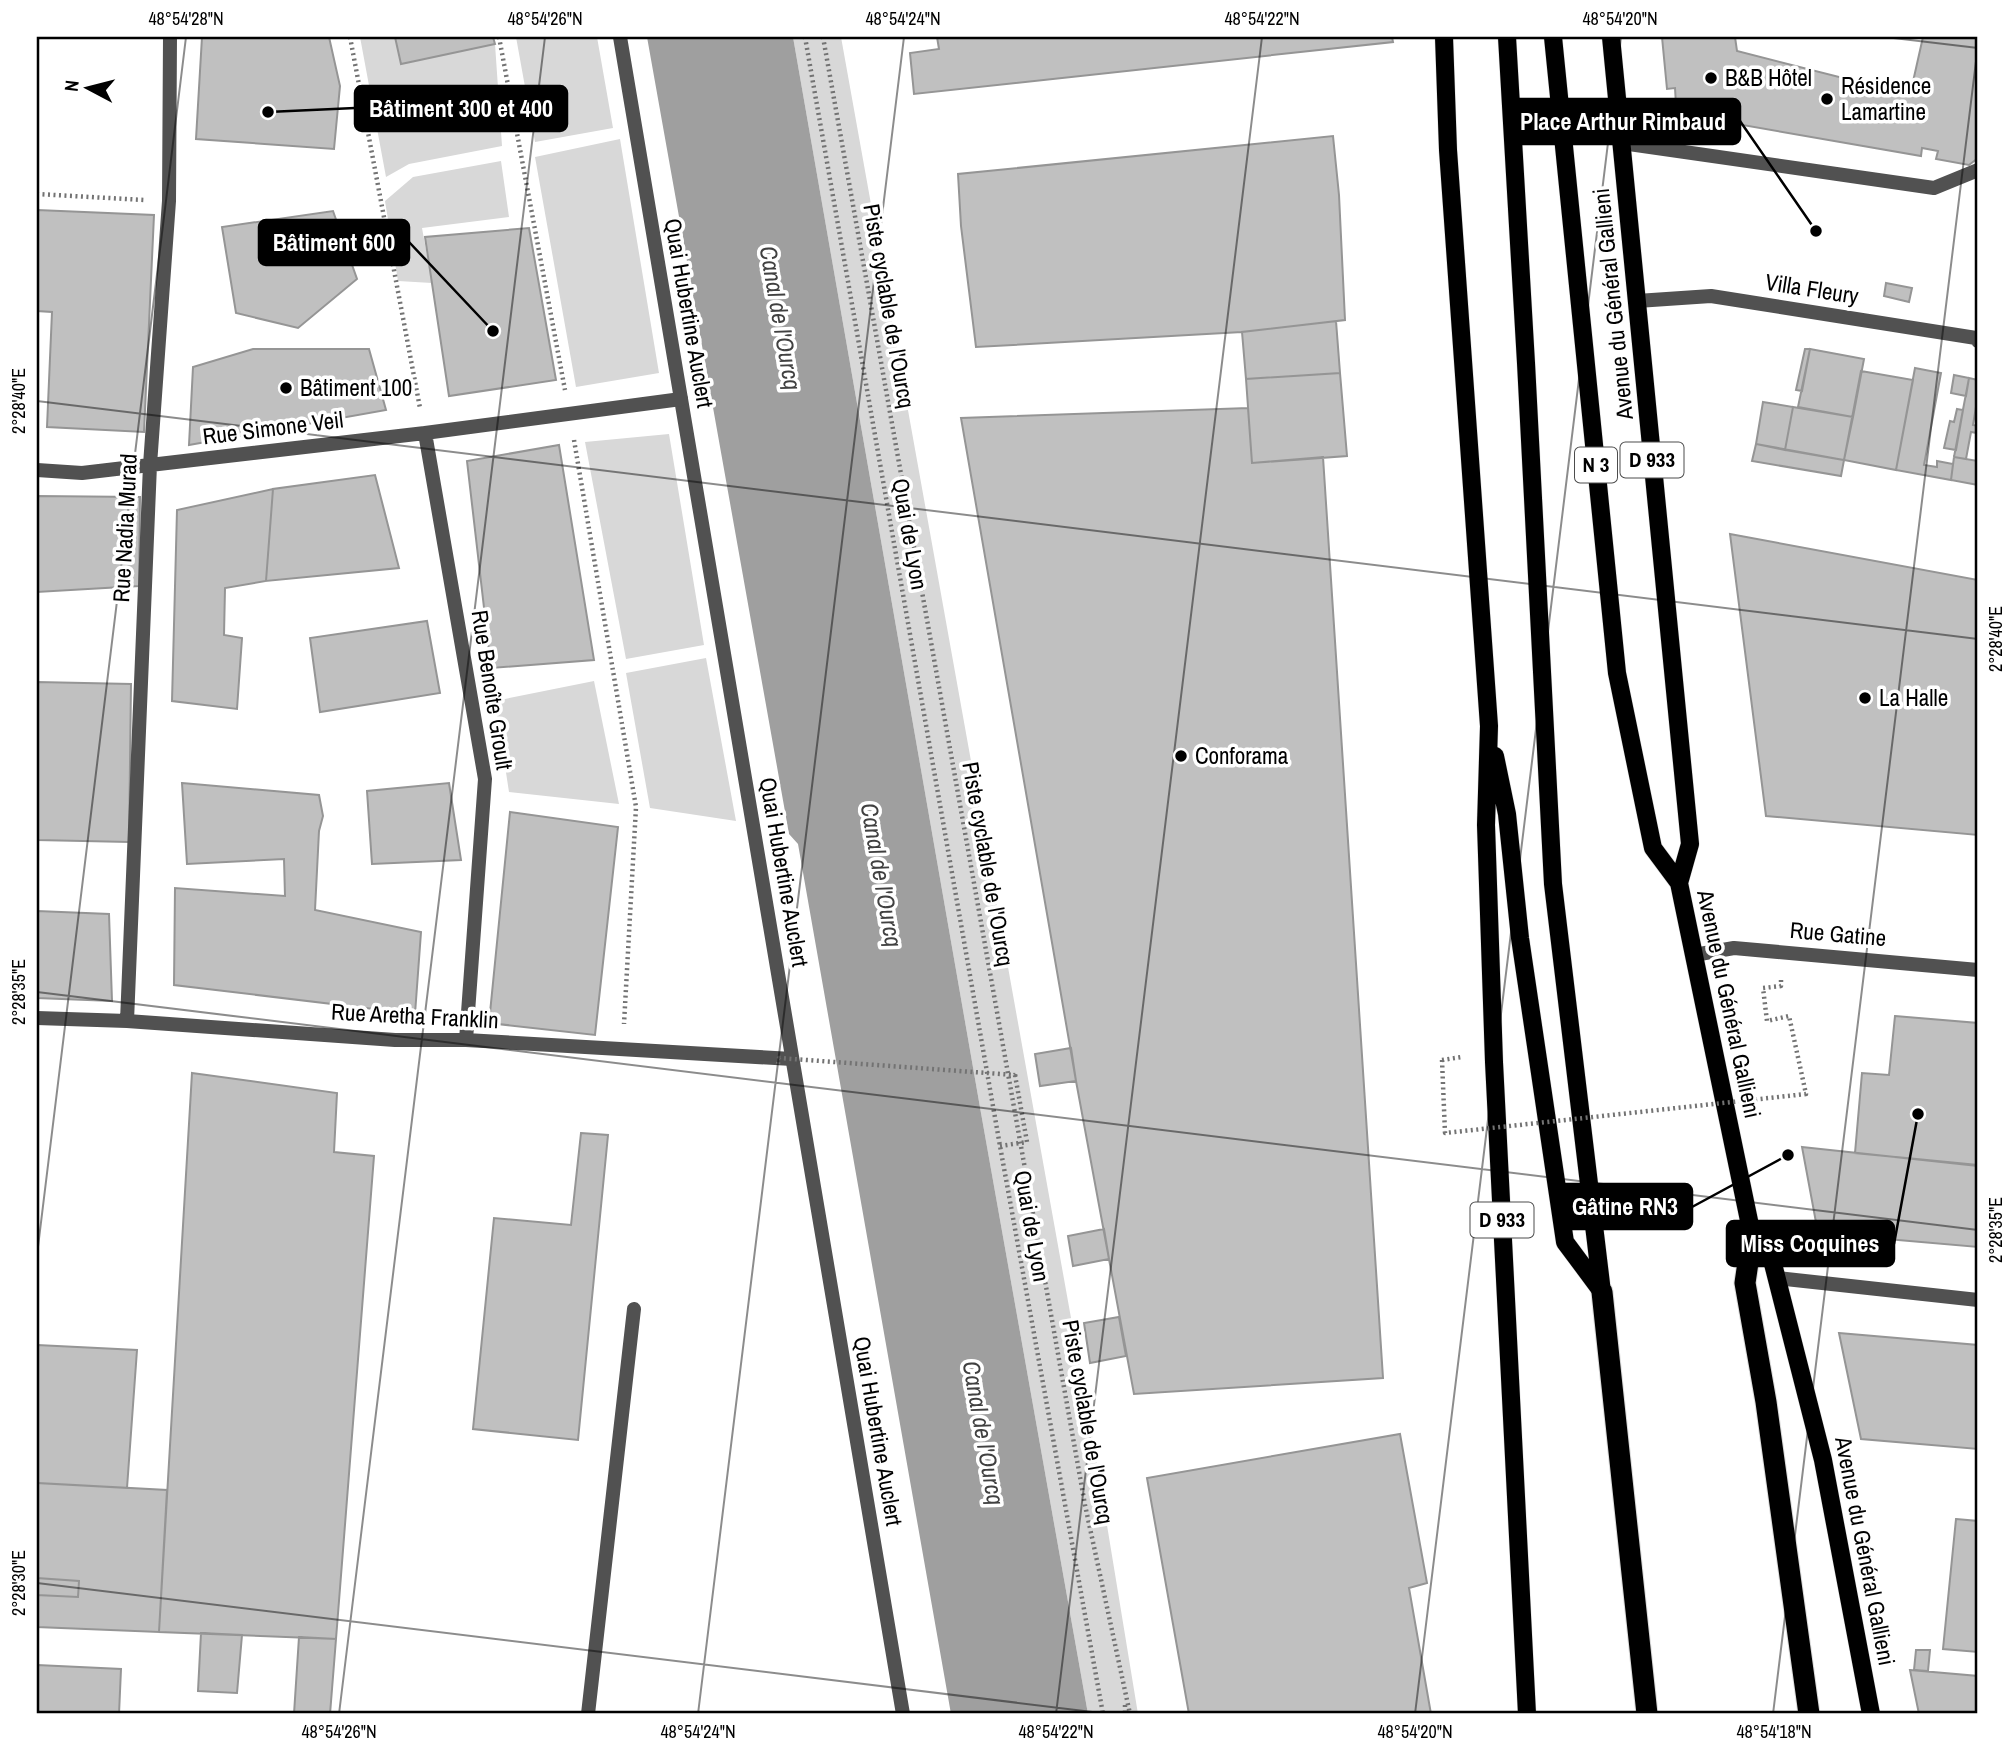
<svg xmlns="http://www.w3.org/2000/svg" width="2015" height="1751" font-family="'Archivo Narrow',sans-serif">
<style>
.green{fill:#d8d8d8}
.water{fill:#9f9f9f}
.building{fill:#c0c0c0;stroke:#959595;stroke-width:2}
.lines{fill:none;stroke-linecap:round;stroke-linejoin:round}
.primary-casing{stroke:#dbdbdb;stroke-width:19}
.highway-casing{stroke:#dbdbdb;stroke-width:23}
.path{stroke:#737373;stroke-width:4.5;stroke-dasharray:2 3.5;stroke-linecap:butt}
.lane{stroke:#515151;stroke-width:14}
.street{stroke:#515151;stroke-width:14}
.primary{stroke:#000;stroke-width:18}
.highway{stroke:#000;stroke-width:21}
.path-bridge{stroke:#737373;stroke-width:4.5;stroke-dasharray:2 3.5;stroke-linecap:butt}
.ticks{fill:none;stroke:#000;stroke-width:2;stroke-opacity:0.45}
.poi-dot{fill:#000;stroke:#fff;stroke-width:2.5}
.labels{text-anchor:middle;stroke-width:7;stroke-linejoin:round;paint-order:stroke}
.shield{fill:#fff;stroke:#4c4c4c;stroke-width:2}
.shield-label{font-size:21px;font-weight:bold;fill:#000}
.poi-label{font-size:23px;fill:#000;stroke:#fff;text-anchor:start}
.street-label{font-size:23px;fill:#000;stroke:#fff}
.water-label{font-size:24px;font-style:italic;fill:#404040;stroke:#fff}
.leader{fill:none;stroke:#000;stroke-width:2.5}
.callout-dot{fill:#000;stroke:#fff;stroke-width:2.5}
.callout{fill:#000;stroke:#000;stroke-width:2.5}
.callout-label{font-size:24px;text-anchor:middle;font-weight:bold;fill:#fff}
.neatline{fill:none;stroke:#000;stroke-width:2.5}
.ticks-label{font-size:18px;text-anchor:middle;fill:#000}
</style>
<rect width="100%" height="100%" fill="#fff"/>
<path class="green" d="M360 37H395L401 64 495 44 502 146 409 164 386 177Z
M516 37H597L613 128 535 142Z
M793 37H841L1094 1446 1138 1714H1088L981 1113Z
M620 139 659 373 576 387 535 157Z
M501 161 509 217 422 228 432 283 398 281 385 201 413 177Z
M669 434 704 645 626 659 585 442Z
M706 658 736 821 650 808 626 673Z
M594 681 619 804 509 792 495 701Z"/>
<path class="water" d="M647 37H793L981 1113 1088 1714H951L798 844 789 834Z"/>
<path class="building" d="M202 37H329L340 86 334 149 196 139Z
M395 37H493L495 44 401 64Z
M937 37H1392L1393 42 914 94 910 53 939 49Z
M1662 37H1735L1737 51 1910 95 1923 37H1978V158L1969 165 1936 159 1938 151 1922 148 1921 156 1731 123V115L1702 110 1697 114 1690 115 1685 113 1676 105 1675 88 1667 89Z
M1333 136 1339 195 1345 320 1242 332 976 347 961 226 958 174Z
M37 210 154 215 144 432 47 427 52 312 37 311Z
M333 211 357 279 298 328 236 313 222 227Z
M529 228 556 380 449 396 425 237Z
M1886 283 1912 288 1909 302 1884 296Z
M1336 321 1340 373 1246 379 1242 332Z
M253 349H369L386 410 189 445 193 367Z
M1805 349H1810L1802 391 1796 390Z
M1810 349 1864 359 1853 417 1798 407Z
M1915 368 1941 373 1924 465 1937 467V461L1953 464 1951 480 1896 470Z
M1861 371 1913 380 1896 470 1844 460Z
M1340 373 1347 456 1252 463 1246 379Z
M1954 375 1969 378 1966 396 1951 393Z
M1969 378 1978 380V395L1973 425 1978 426 1977 433 1971 432 1966 459 1954 457Z
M1763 402 1793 407 1785 450 1756 444Z
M1793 407 1853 417 1844 460 1785 450Z
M1248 408 1252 463 1323 457 1383 1378 1134 1394 1076 1081 961 418Z
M1957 409 1963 410 1956 450 1944 448 1950 421 1954 422Z
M1756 444 1844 460 1841 476 1752 461Z
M559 445 594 660 491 668 467 461Z
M1954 457 1978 461V485L1951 480Z
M375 475 399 568 266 581 273 489Z
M273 489 266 581 225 588 224 635 242 638 237 709 172 701 177 510Z
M37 496 140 497 139 586 37 592Z
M1730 534 1978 580V835L1766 816Z
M427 621 440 693 320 712 310 638Z
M37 682 131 684 129 842 37 840Z
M182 783 319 795 323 816 319 831 315 910 421 932 415 1014 174 985 175 888 285 896 284 859 187 864Z
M449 783 461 860 372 864 367 791Z
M510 812 618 827 595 1035 489 1023Z
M37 911 109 914 112 1001 37 998Z
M1895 1016 1978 1023V1165L1855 1153 1862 1073 1889 1075Z
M1071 1048 1076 1081 1040 1086 1035 1054Z
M192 1073 337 1093 334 1152 374 1156 336 1639 159 1632Z
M581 1133 608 1135 578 1440 473 1429 494 1218 571 1225Z
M1802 1147 1978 1166V1247L1818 1233Z
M1104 1229 1109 1259 1073 1266 1068 1236Z
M1119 1317 1126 1356 1090 1363 1084 1323Z
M1839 1333 1978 1345V1449L1861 1439Z
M37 1345 137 1350 127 1488 37 1483Z
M1400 1434 1427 1583 1409 1588 1431 1714H1189L1147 1478Z
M38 1483 167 1490 159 1632 37 1627V1595L78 1597 79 1581 37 1578Z
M1956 1519 1978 1521V1652L1943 1649Z
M37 1578 79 1581 78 1597 37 1595Z
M201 1633 242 1635 237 1693 198 1691Z
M299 1637 336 1639 330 1714H294Z
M1916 1650H1930L1928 1671 1914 1670Z
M37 1665 121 1669 119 1714H37Z
M1910 1670 1978 1676V1714H1919Z"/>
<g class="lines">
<defs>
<path id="primary" d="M1444 37 1448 150 1489 726 1486 825 1494 1062 1527 1714
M1507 37 1526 363 1553 884 1602 1292
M1553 37 1617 673 1653 848 1679 883
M1611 37 1690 844 1679 883 1752 1235 1771 1256 1823 1460 1871 1714
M1495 756 1507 814 1520 938 1565 1242 1600 1289"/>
<path id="highway" d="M1752 1235 1745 1283 1766 1402 1809 1714
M1602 1292 1647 1714"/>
</defs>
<use href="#primary" class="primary-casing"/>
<use href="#highway" class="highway-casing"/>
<path class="path" d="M350 37 420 408
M499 37 565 390
M805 37 1000 1146 1103 1714
M823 37 1085 1505 1130 1714
M37 194 144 200
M574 440 636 807 624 1024
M1781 980V986L1763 988 1767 1021 1789 1016
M1442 1060 1462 1057
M1000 1146 1027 1142 1015 1075
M1125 1705V1714"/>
<path class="lane" d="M1622 143 1934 188 1978 170
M681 399 903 1714
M1777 1278 1978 1300
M588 1714 634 1309"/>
<path class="street" d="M1637 301 1711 296 1976 338 1978 341
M425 433 485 779 466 1040
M37 470 82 473 150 465 425 433 681 399 620 37
M1694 955 1734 948 1978 970
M37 1018 127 1021 395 1040H466L792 1059
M127 1021 150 465 169 201 170 37"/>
<use href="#primary" class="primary"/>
<use href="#highway" class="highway"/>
<path class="path-bridge" d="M1442 1060 1445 1133 1806 1094 1789 1016
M778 1064 779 1058 1015 1075 1016 1073"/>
</g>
<path class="ticks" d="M1885 37 1978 48M37 401 1978 639M37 992 1978 1230M37 1255 186 37M37 1583 1109 1714M339 1714 545 37M698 1714 904 37M1056 1714 1262 37M1415 1714 1621 37M1773 1714 1978 45"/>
<g class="poi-dot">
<circle cx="1711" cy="78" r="7"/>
<circle cx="1827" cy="99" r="7"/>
<circle cx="286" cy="388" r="7"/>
<circle cx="1865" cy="698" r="7"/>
<circle cx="1181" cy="756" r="7"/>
</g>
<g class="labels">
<g class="shield">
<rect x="1620.5" y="442.5" width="63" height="35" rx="5"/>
<rect x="1575" y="447.5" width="42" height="35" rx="5"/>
<rect x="1470.5" y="1202.5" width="63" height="35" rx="5"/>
</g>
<g class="shield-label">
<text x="1652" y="467">D 933</text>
<text x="1596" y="472">N 3</text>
<text x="1502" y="1227">D 933</text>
</g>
<g class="poi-label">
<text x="1725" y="86">B&amp;B Hôtel</text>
<text x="1841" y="94">Résidence<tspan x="1841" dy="26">Lamartine</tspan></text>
<text x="300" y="396">Bâtiment 100</text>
<text x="1879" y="706">La Halle</text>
<text x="1195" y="764">Conforama</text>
</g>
<g class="street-label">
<text transform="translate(1812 289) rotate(9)" y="8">Villa Fleury</text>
<text transform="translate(1613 304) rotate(-96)" y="8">Avenue du Général Gallieni</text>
<text transform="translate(889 306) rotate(80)" y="8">Piste cyclable de l'Ourcq</text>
<text transform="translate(689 313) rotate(80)" y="8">Quai Hubertine Auclert</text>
<text transform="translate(273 428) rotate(-7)" y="8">Rue Simone Veil</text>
<text transform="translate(125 528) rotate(-87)" y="8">Rue Nadia Murad</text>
<text transform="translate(910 534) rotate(80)" y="8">Quai de Lyon</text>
<text transform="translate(492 690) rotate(81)" y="8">Rue Benoîte Groult</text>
<text transform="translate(988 864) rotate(80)" y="8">Piste cyclable de l'Ourcq</text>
<text transform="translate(784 872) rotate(80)" y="8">Quai Hubertine Auclert</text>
<text transform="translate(1838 934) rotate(5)" y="8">Rue Gatine</text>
<text transform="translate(1729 1004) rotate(78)" y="8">Avenue du Général Gallieni</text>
<text transform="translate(415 1016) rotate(3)" y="8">Rue Aretha Franklin</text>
<text transform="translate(1032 1226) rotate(80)" y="8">Quai de Lyon</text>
<text transform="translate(1088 1422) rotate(80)" y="8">Piste cyclable de l'Ourcq</text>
<text transform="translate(878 1431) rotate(80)" y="8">Quai Hubertine Auclert</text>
<text transform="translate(1865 1551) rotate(79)" y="8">Avenue du Général Gallieni</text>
</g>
<g class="water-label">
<text transform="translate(780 318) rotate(80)" y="8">Canal de l'Ourcq</text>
<text transform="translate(881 875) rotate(80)" y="8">Canal de l'Ourcq</text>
<text transform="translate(983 1433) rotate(80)" y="8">Canal de l'Ourcq</text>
</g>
</g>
<path class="leader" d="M268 112L355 108M1816 231L1740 121M493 331L409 242M1788 1155L1692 1207M1918 1114L1894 1244"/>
<g class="callout-dot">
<circle cx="268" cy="112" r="7"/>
<circle cx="1816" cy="231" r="7"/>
<circle cx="493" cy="331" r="7"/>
<circle cx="1788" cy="1155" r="7"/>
<circle cx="1918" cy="1114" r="7"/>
</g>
<g class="callout">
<rect x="355" y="86" width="212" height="45" rx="7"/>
<rect x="1506" y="99" width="234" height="45" rx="7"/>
<rect x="259" y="220" width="150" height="45" rx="7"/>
<rect x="1558" y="1184" width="134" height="45" rx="7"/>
<rect x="1727" y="1221" width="167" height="45" rx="7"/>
</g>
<g class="callout-label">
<text x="461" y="117">Bâtiment 300 et 400</text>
<text x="1623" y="130">Place Arthur Rimbaud</text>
<text x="334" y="251">Bâtiment 600</text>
<text x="1625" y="1215">Gâtine RN3</text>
<text x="1810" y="1252">Miss Coquines</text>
</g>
<rect width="2015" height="1751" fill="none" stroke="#ffffff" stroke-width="77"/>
<g transform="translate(88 88) rotate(277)" stroke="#ffffff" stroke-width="5" paint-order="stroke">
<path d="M0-5L12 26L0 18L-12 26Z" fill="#000000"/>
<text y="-10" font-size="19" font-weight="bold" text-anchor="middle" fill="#000000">N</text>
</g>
<rect x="38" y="38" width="1938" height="1674" class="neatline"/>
<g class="ticks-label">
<text x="186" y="25">48°54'28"N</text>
<text x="545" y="25">48°54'26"N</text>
<text x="903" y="25">48°54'24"N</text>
<text x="1262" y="25">48°54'22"N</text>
<text x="1620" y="25">48°54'20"N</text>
<text transform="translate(19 401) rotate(-90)" y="6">2°28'40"E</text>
<text transform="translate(1996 639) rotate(-90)" y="6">2°28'40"E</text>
<text transform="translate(19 992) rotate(-90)" y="6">2°28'35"E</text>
<text transform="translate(1996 1230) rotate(-90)" y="6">2°28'35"E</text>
<text transform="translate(19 1583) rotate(-90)" y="6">2°28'30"E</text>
<text x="339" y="1738">48°54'26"N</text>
<text x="698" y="1738">48°54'24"N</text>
<text x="1056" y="1738">48°54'22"N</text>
<text x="1415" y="1738">48°54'20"N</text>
<text x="1774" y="1738">48°54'18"N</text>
</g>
</svg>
